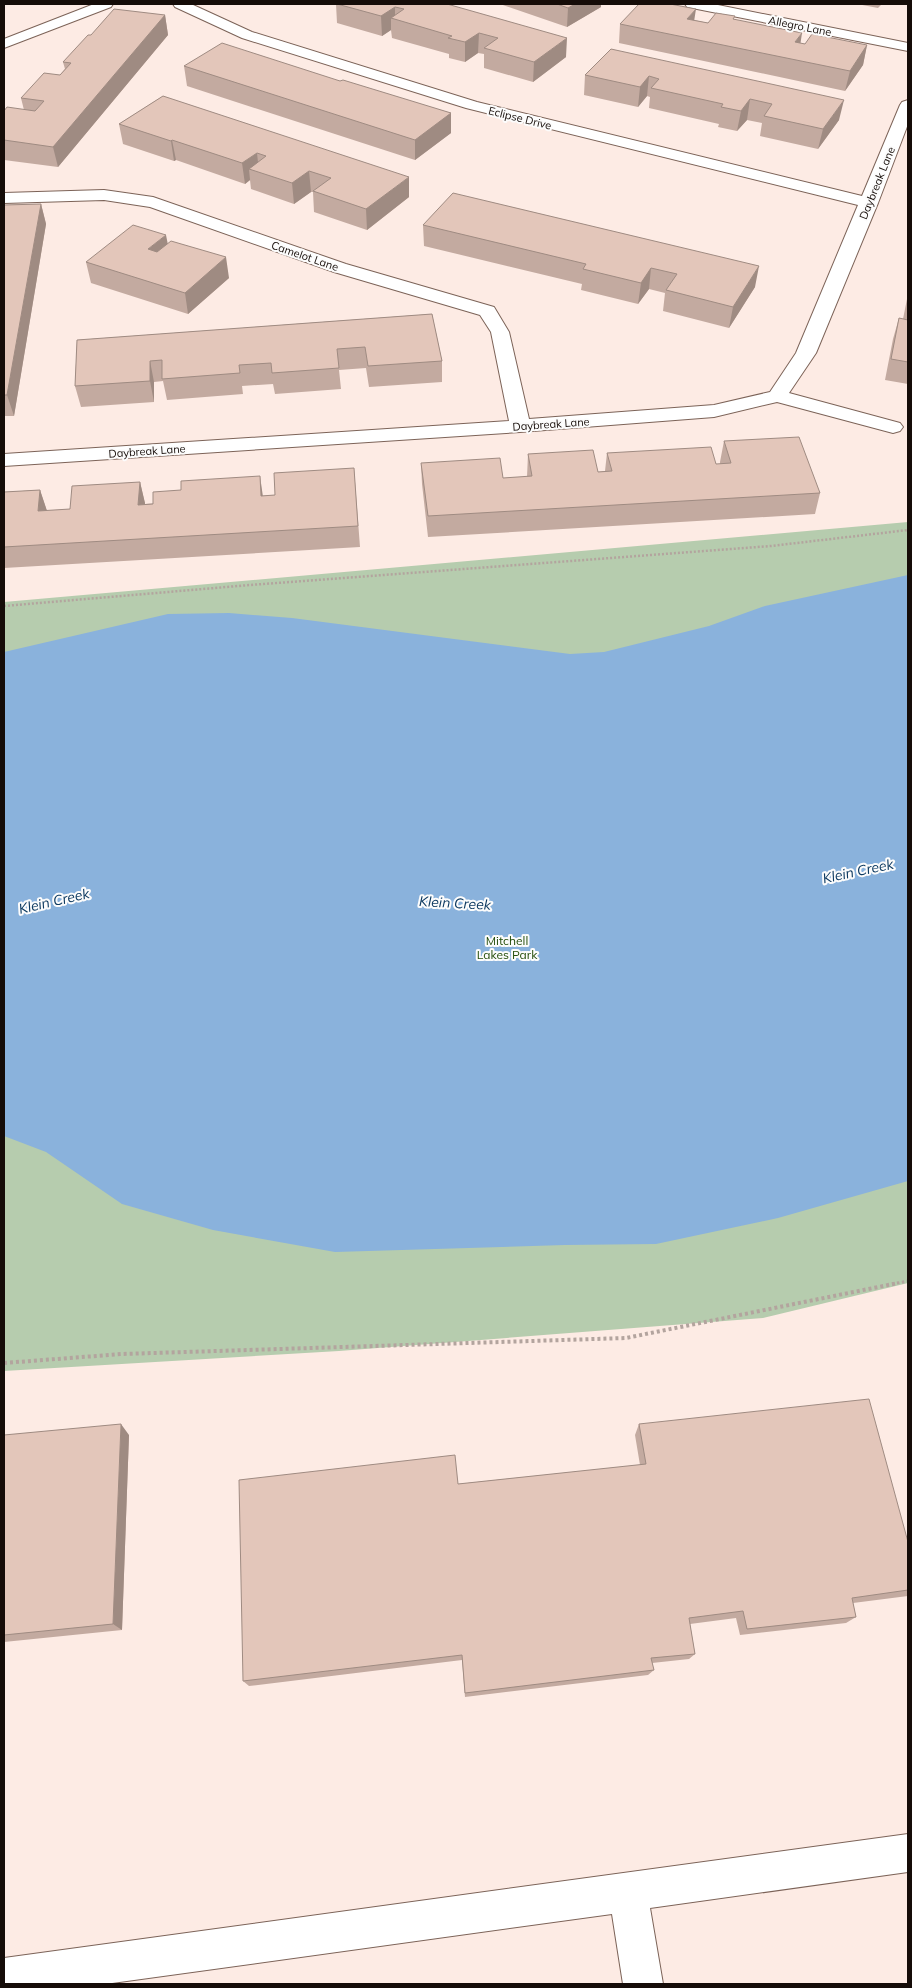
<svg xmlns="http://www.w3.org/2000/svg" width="912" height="1988" font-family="Mulish,sans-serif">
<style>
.green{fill:#b6ccae}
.water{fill:#8ab2dc}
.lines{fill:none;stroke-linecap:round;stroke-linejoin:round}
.minor-casing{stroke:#7c6358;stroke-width:2}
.path-far2{stroke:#b3a49e;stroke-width:2.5;stroke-dasharray:2 2;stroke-linecap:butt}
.path-far1{stroke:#b3a49e;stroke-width:3;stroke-dasharray:2.5 2.5;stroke-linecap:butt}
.path{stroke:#b3a49e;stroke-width:4;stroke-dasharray:3 3;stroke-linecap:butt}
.minor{fill:#fff;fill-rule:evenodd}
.wall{fill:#c3aaa0}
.shaded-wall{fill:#9f8b82}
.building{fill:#e3c6ba;stroke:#9f8b82}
.labels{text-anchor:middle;stroke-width:4;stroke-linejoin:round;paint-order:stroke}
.far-street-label{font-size:11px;fill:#150c08;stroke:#fcfcfc}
.park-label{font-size:12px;fill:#244d0a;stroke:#fcfcfc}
.water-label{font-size:14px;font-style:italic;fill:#0c3960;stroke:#fcfcfc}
</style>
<rect width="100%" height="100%" fill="#fdebe4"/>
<path class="green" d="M908 522V1283L763 1318 339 1351 4 1371V602Z"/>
<path class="water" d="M908 575V1181L778 1218 656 1244 565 1245 335 1252 213 1230 122 1204 46 1152 4 1136V652L168 614 229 613 292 618 570 654 604 652 709 626 765 606Z"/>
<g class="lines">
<defs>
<path id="minor" d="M94 4H113L111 7 4 48V39Z
M173 4H191L252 32 477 102 862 196 900 105 902 102 908 100V124L878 203 816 353 789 393 900 423 903 427 900 431 893 433 777 402 714 417 520 432 4 466V454L509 421 491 332 480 315 334 272 150 207 104 200 4 203V193L104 190 153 197 346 264 494 307 509 332 529 419 714 405 770 392 796 353 858 205 466 108 242 38 175 7Z
M685 4H713L908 43V51L692 8 687 7Z
M908 1834V1872L650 1908 663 1984H623L612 1914 105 1984H4V1958Z"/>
</defs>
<use href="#minor" class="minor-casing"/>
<path class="path-far2" d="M4 606 250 585 771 546 908 530"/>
<path class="path-far1" d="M892 1284 908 1281"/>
<path class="path" d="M4 1363 122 1354 626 1338 898 1283"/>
<use href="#minor" class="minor"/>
</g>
<path class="wall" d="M336 4H447L566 57 533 82 484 68V54L478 53 465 62 449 58V54L392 38 391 30 382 36 337 23Z
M500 4H601V7L567 27Z
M857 4H882L878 8Z
M165 15 168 35 58 167 4 160V111L24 110 21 98 60 75 65 69 63 62 91 35Z
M734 19 800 43 805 44 867 45 863 65 845 91 619 43 620 24 694 20 708 23Z
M611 49 839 120 818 149 760 136 762 123 747 120 737 131 718 127 719 124 649 108 650 97 647 96 638 107 584 95 585 75Z
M184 66 340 81 451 113V133L415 160 187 86Z
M163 96 409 197 367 230 314 212 313 192H311L294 204 251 189 250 180 245 184 176 160 174 161 123 144 119 124Z
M41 204 46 224 14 416H4V205Z
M423 225 755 287 729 328 663 311 665 293 649 289 638 304 581 290 582 284 424 246Z
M168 244 229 278 188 314 91 283 86 262Z
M908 294V384L885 380 893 339 899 318 903 319Z
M432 314 442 361V382L369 387 366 368 339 370 341 389 275 394 273 384 242 386 243 394 167 400 163 381 154 382V402L81 407 75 386 77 340Z
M724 441 820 493 815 514 428 537 422 484 421 463 503 478 527 477 528 454 598 472 605 471 607 453 716 464H720V462Z
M354 468 360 547 4 568V492L40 490 47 511 70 509 140 482 145 504 275 495Z
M639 1424 908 1542V1596L853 1603 856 1617 846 1623 740 1635 736 1618 690 1624 695 1654 689 1659 652 1663 654 1670 648 1675 465 1697 462 1660 249 1686 243 1681 458 1484 640 1465 635 1435Z
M4 1435H129L122 1630 4 1642Z"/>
<path class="shaded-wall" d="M575 4H601V7L567 27 568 8Z
M395 7V19L391 18V30L382 36 381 16Z
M696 9 693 28 687 19Z
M165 15 168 35 58 167 53 147Z
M479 33 478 53 465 62V42Z
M802 33 799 53 795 42Z
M567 38 566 57 533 82 534 62Z
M867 45 863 65 845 91 850 71Z
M649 76 647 96 638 107 640 87Z
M750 99 747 120 737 131 741 111Z
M844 100 839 120 818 149 823 129Z
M451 113V133L415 160V140Z
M172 140 176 160 174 161 171 141Z
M257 153 259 172 249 169 250 180 245 184 242 163Z
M309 171 311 192 294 204 292 183Z
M409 177V197L367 230 366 209Z
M41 204 46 224 14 416 7 395Z
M166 235 170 255 151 270 148 249Z
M226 257 229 278 188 314 185 293Z
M759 266 755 287 729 328 733 307Z
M651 268 649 289 638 304 641 283Z
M150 361 154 382V402L150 381Z
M260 476 263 497 261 496Z
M140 482 145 503 143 525 138 505Z
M40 490 47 511H38Z
M121 1424 129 1435 122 1630 113 1624Z"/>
<path class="building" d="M337 4H447L567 38 534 62 484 48 498 38 479 33 465 42 448 38 452 36 391 18 404 9 395 7 381 16Z
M557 4H575L568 8Z
M639 4H670L696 9 687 19 708 23 716 13 735 16 733 19 802 33 795 42 805 44 812 34 867 45 850 71 620 24Z
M114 9 165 15 53 147 4 140V111L7 107 35 111 44 101 21 98 44 73 60 75 71 63 63 62 88 35H91Z
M222 43 340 81 343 80 451 113 415 140 184 66Z
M611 49 844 100 823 129 764 116 772 104 750 99 741 111 721 107 723 104 651 88 659 79 649 76 640 87 585 75Z
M163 96 409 177 366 209 313 191 331 178 309 171 292 183 249 169 266 156 257 153 242 163 172 140 171 141 119 124Z
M453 193 759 266 733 307 666 290 677 274 651 268 641 283 583 269 586 264 423 225Z
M41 204 7 395H4V205Z
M133 225 166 235 148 249 157 252 171 241 226 257 185 293 86 262Z
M432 314 442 361 368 366 365 347 337 349 339 368 272 373 271 363 239 365 240 373 162 379V360L150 361V381L75 386 77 340Z
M899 318 908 320V362L891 359Z
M799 437 820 493 428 516 421 463 500 458 503 478 532 476 528 454 593 450 598 472 612 471 607 453 711 447 716 464 731 463 724 441Z
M354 468 358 526 4 547V492L40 490 38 511 70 509 72 486 140 482 138 505 153 504V492L181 490V481L260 476 261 496 275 495 274 473Z
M869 1399 908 1542V1590L852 1598 856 1617 747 1629 743 1611 689 1618 695 1654 651 1658 654 1670 465 1693 462 1655 243 1681 239 1480 455 1455 458 1484 646 1464 639 1424Z
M121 1424 113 1624 4 1635V1435Z"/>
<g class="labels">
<g class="far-street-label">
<text transform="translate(800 26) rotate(11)" y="4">Allegro Lane</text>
<text transform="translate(520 118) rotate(14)" y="4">Eclipse Drive</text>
<text transform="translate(877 183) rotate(-68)" y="4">Daybreak Lane</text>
<text transform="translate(305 256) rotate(19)" y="4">Camelot Lane</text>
<text transform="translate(551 424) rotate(-4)" y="4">Daybreak Lane</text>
<text transform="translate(147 451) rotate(-4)" y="4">Daybreak Lane</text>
</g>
<g class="park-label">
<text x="507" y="945">Mitchell<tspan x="507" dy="14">Lakes Park</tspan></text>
</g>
<g class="water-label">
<text transform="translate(858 871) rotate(-12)" y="5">Klein Creek</text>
<text transform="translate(54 901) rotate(-13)" y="5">Klein Creek</text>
<text transform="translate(455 903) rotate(3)" y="5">Klein Creek</text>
</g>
</g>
<rect width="912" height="1988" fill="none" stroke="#150c08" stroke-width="10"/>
</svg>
